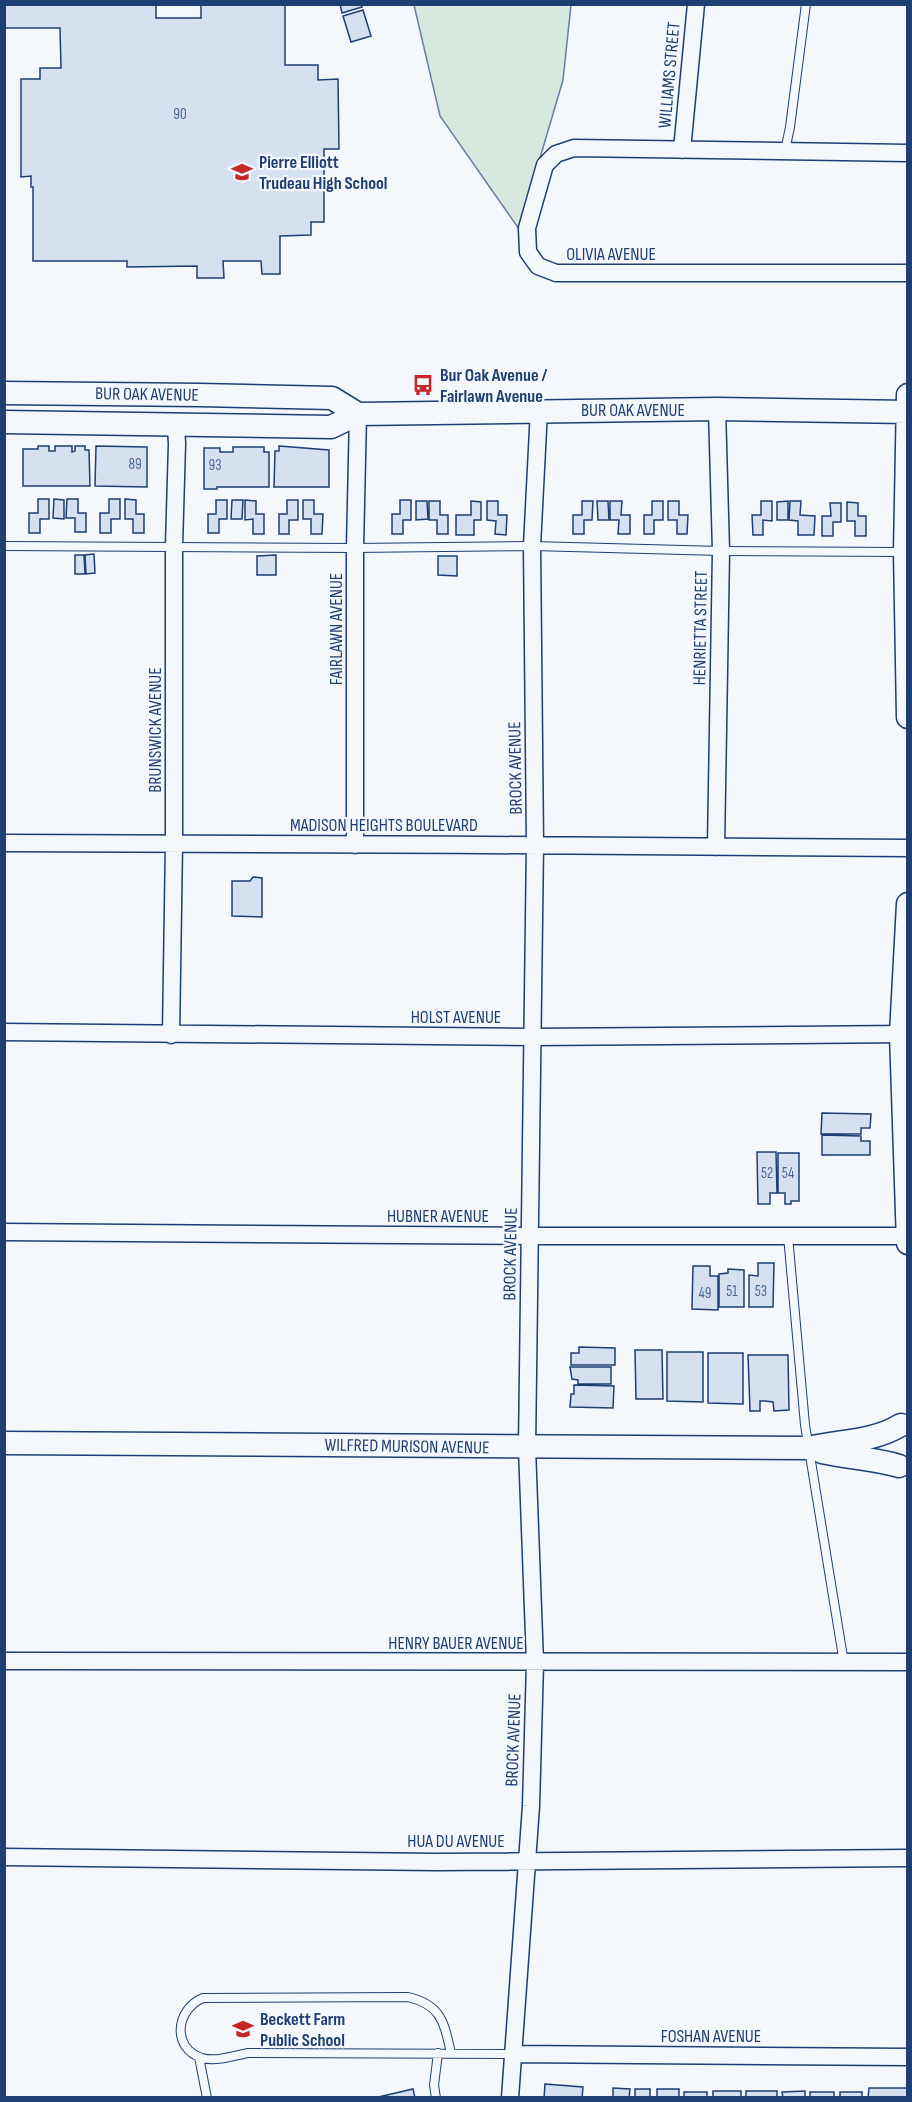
<svg xmlns="http://www.w3.org/2000/svg" width="912" height="2102" font-family="'Sofia Sans Condensed',sans-serif">
<style>
.green{fill:#d7e8df;stroke:#687fa3;stroke-width:1.5}
.building{fill:#d5e0f0;stroke:#1d3f73;stroke-width:1.5}
.lines{fill:none;stroke-linecap:round;stroke-linejoin:round}
.lane-casing{stroke:#1d3f73;stroke-width:10}
.street-casing{stroke:#1d3f73;stroke-width:19}
.secondary-casing{stroke:#1d3f73;stroke-width:25}
.lane{stroke:#f4f7fb;stroke-width:8}
.street{stroke:#f4f7fb;stroke-width:16}
.secondary{stroke:#f4f7fb;stroke-width:22}
.labels{text-anchor:middle;stroke-width:4.5;stroke-linejoin:round;paint-order:stroke}
.number-label{font-size:15px;fill:#4b6792}
.street-label{font-size:18px;fill:#1d3f73;stroke:#f4f7fb}
.poi-label{font-size:18px;font-weight:bold;fill:#1d3f73;stroke:#f4f7fb;text-anchor:start}
</style>
<rect width="100%" height="100%" fill="#f4f7fb"/>
<path class="green" d="M414 5H571L563 80 519 229 440 116Z"/>
<path class="building" d="M4 4H156V18H201V4H285V65H318V80L338 79 339 149H324V222H311V235L280 236V274H262L261 261H223L224 278H197V266L127 267V261H33V187H31V176L21 177V79H40V68H61L60 28H4Z
M340 4H361L362 7 342 13Z
M363 10 371 36 351 42 343 16Z
M38 446H49V451H55V446H72V452L75 451V446H85V450H89L90 486H23V449H38Z
M96 446 147 447V487L95 486Z
M279 446 329 450V487H274L275 451H279Z
M233 447H264V452H269V487H217V489H204V448H220V452H233Z
M38 499H49V519H40V533H29V513H38Z
M54 499 64 500V519L53 518Z
M67 499H78V513H86V532H75V518H66Z
M109 499H120V519H111V533H100V513H109Z
M125 499 136 500V514H144V533H133V519H125Z
M216 500H227V519H219V533H208V514H216Z
M232 500H243L242 519H231Z
M245 500 256 501V514H264V534H253V519L245 520Z
M287 500H298V520H289V534H279V514H287Z
M303 500H314V514H323L322 534H311V519H303Z
M400 500H411V520H403V534H392V514H400Z
M416 501H427L428 519 416 520Z
M429 501H440V515H448V534H437V520H429Z
M471 501 481 502V520H474V535H456V515H471Z
M487 501H498V515H507L506 535 495 534 496 521 487 520Z
M582 501H593L592 520H584V534H573V515H582Z
M597 501H608L609 520H598Z
M610 501H622L621 515H630V534H618L619 520H610Z
M652 501H663V520H654V534H644V515H652Z
M668 501H679V515H688L687 534H677V520H668Z
M761 501H772V521L763 520V535H753L752 515H761Z
M788 501V520H777V502Z
M790 501H801L800 515 815 516 814 535H798V521L789 520Z
M847 502 858 503V516H866V536H855V521H847Z
M830 503H841V522H833V536H822V516H831Z
M94 554 95 573 86 574 85 555Z
M75 555H84L85 574H75Z
M276 555V575H257V556Z
M438 556H457V576L438 575Z
M253 877 262 878V917L232 916V881H250Z
M822 1113 871 1114 870 1128H861V1134H821Z
M822 1135 861 1136V1141H870V1155H822Z
M757 1152H776L777 1193H770V1204H758Z
M778 1153H799V1201H791V1204H785V1193H778Z
M758 1263H774L773 1307H749V1275L758 1276Z
M693 1266H710V1276H718V1310L692 1309Z
M728 1269 744 1270V1307H719V1274L728 1273Z
M579 1347 615 1348V1365H571V1353H579Z
M635 1350H662L663 1399H636Z
M667 1352H703V1402L667 1401Z
M708 1353H743V1404L708 1403Z
M748 1355H788L789 1410 774 1411 773 1402 765 1401H760V1411H750Z
M570 1367H611V1384H578V1380L572 1379Z
M574 1385 614 1386 613 1408 570 1407 571 1394H574Z
M545 2084 583 2087 582 2098H544Z
M613 2088 630 2089 629 2098H613Z
M869 2088H908V2098H868Z
M413 2089 415 2098H374Z
M635 2089H650V2098H635Z
M657 2089H679V2098H657Z
M713 2091H741V2098H713Z
M746 2091H777V2098H746Z
M805 2091V2098H783L782 2092Z
M684 2092H707V2098H684Z
M810 2092H834V2098H810Z
M840 2092H862V2098H840Z"/>
<g class="lines">
<defs>
<path id="lane" d="M785 151 790 127 806 4
M4 546 355 548 532 546 721 551 904 552
M788 1236 805 1425 844 1663
M451 2053C444 2023 442 2005 408 1997L203 1998C176 2009 171 2048 202 2058 216 2062 233 2056 248 2053L514 2054
M199 2057 207 2098
M436 2098 434 2085 438 2053"/>
<path id="street" d="M682 150 696 4
M908 153 574 148 556 154 545 165 527 228 528 252 538 266 556 273H908
M4 843C306 843 606 846 908 848
M355 845V548L358 414
M716 847 721 551 717 409
M4 1032 531 1037 908 1034
M171 1035 174 843V546L177 444 176 425
M4 1232 530 1236H908
M4 1661 908 1662
M4 1857 437 1862 908 1858
M514 2054 908 2057
M510 2098 531 1806 535 1663 527 1448 535 844 532 546 539 410"/>
<path id="secondary" d="M4 393 200 395 332 398 358 414
M908 395 905 552 908 717
M4 422 331 427 358 414 717 409 908 412
M908 904 901 1034 908 1243
M4 1443 809 1448C842 1440 870 1443 901 1425
M822 1452C848 1458 873 1458 899 1466"/>
</defs>
<use href="#lane" class="lane-casing"/>
<use href="#street" class="street-casing"/>
<use href="#secondary" class="secondary-casing"/>
<use href="#lane" class="lane"/>
<use href="#street" class="street"/>
<use href="#secondary" class="secondary"/>
</g>
<defs>
<symbol id="school-bare" viewBox="-9 -9 18 18"><path d="M0-5L7-2L0 1L-7-2ZM-4 1L0 2.5L4 1V4Q0 6-4 4Z" fill="#c62828" stroke="#f4f7fb" stroke-width="2.5" paint-order="stroke"/></symbol>
<symbol id="bus-bare" viewBox="-9 -9 18 18"><path d="M-5-6H5V4H4V6H2V4H-2V6H-4V4H-5ZM-3.5-4V0h7V-4ZM-3.5 1.2v1.5H-2V1.2ZM2 1.2v1.5H3.5V1.2Z" fill="#c62828" stroke="#f4f7fb" stroke-width="2.5" paint-order="stroke"/></symbol>
</defs>
<g fill-rule="evenodd">
<use href="#school-bare" x="227" y="157" width="30" height="30"/>
<use href="#bus-bare" x="408" y="370" width="30" height="30"/>
<use href="#school-bare" x="228" y="2014" width="30" height="30"/>
</g>
<g class="labels">
<g class="number-label">
<text x="180" y="119">90</text>
<text x="135" y="469">89</text>
<text x="215" y="470">93</text>
<text x="767" y="1178">52</text>
<text x="788" y="1178">54</text>
<text x="732" y="1296">51</text>
<text x="761" y="1296">53</text>
<text x="705" y="1298">49</text>
</g>
<g class="street-label">
<text transform="translate(669 75) rotate(-85)" y="6">WILLIAMS STREET</text>
<text x="611" y="260">OLIVIA AVENUE</text>
<text transform="translate(147 394) rotate(1)" y="6">BUR OAK AVENUE</text>
<text x="633" y="416">BUR OAK AVENUE</text>
<text transform="translate(700 628) rotate(-89)" y="6">HENRIETTA STREET</text>
<text transform="translate(336 629) rotate(-90)" y="6">FAIRLAWN AVENUE</text>
<text transform="translate(155 730) rotate(-90)" y="6">BRUNSWICK AVENUE</text>
<text transform="translate(515 768) rotate(-91)" y="6">BROCK AVENUE</text>
<text x="384" y="831">MADISON HEIGHTS BOULEVARD</text>
<text x="456" y="1023">HOLST AVENUE</text>
<text x="438" y="1222">HUBNER AVENUE</text>
<text transform="translate(510 1254) rotate(-89)" y="6">BROCK AVENUE</text>
<text transform="translate(407 1446) rotate(1)" y="6">WILFRED MURISON AVENUE</text>
<text x="456" y="1649">HENRY BAUER AVENUE</text>
<text transform="translate(513 1740) rotate(-88)" y="6">BROCK AVENUE</text>
<text x="456" y="1847">HUA DU AVENUE</text>
<text x="711" y="2042">FOSHAN AVENUE</text>
</g>
<g class="poi-label">
<text x="259" y="168">Pierre Elliott<tspan x="259" dy="21">Trudeau High School</tspan></text>
<text x="440" y="381">Bur Oak Avenue /<tspan x="440" dy="21">Fairlawn Avenue</tspan></text>
<text x="260" y="2025">Beckett Farm<tspan x="260" dy="21">Public School</tspan></text>
</g>
</g>
<rect width="912" height="2102" fill="none" stroke="#1d3f73" stroke-width="12"/>
</svg>
